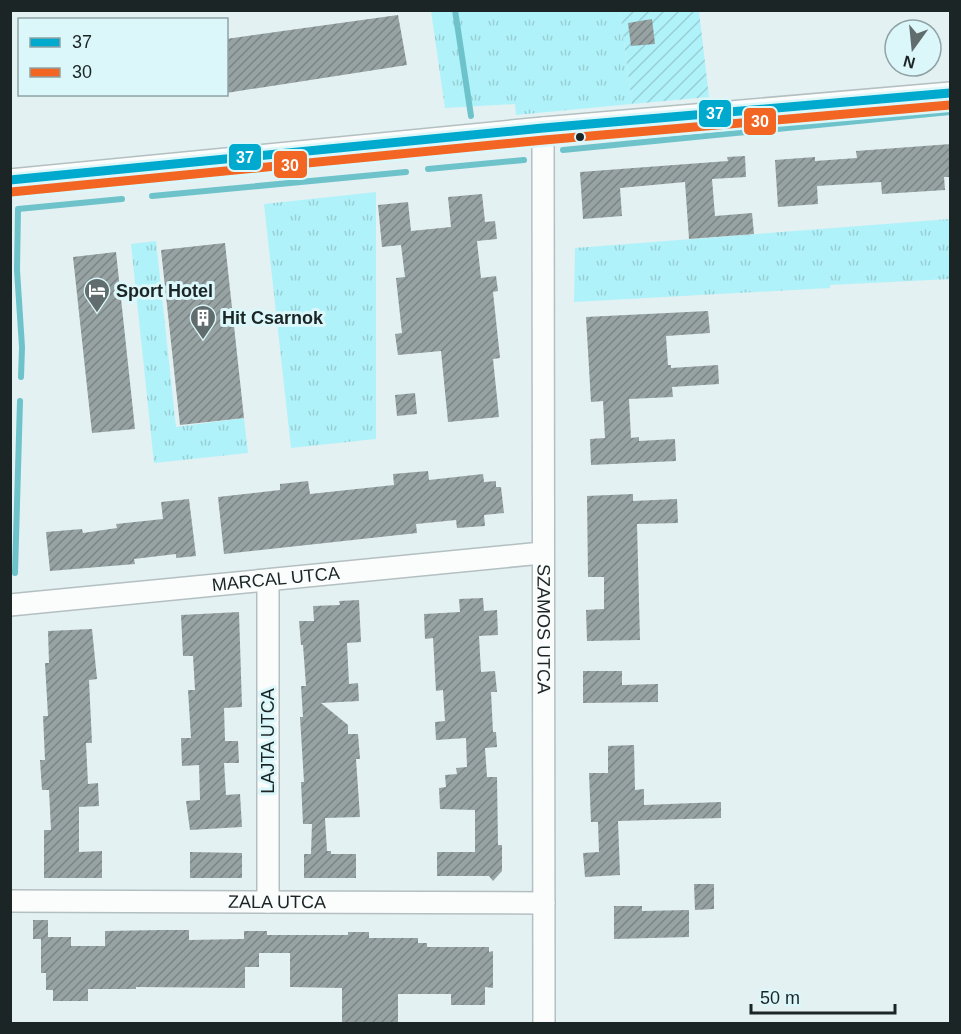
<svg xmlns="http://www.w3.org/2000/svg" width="961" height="1034" font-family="Arial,sans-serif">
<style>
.grass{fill:url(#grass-tufts)}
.garden{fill:url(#garden-furrows)}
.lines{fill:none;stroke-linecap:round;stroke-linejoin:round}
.stream{stroke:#6ec3cb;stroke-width:6}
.building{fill:url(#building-hatch)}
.minor-casing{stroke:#b4bfc0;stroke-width:24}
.minor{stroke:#fbfdfd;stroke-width:21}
.bus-1-casing{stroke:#dcf7fa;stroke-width:14}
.bus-2-casing{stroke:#dcf7fa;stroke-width:14}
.bus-1{stroke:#00a9ce;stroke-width:9}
.bus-2{stroke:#f26522;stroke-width:9}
.bus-dot{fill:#1b2526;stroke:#dcf7fa;stroke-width:2}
.labels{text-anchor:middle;stroke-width:6;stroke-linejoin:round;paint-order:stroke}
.poi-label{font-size:18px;font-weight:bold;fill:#1b2526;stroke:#dcf7fa;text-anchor:start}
.street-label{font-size:18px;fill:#1b2526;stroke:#dcf7fa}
.line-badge{stroke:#dcf7fa;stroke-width:2}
.badge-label{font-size:16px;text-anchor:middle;font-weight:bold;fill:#fff}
</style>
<defs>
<pattern id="grass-tufts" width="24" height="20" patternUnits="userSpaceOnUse" patternTransform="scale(1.5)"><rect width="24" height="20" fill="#b0f2f9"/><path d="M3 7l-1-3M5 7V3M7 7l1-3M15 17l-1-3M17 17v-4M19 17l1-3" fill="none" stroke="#97cfd5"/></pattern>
<pattern id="garden-furrows" width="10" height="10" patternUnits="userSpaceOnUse" patternTransform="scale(1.5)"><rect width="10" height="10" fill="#b0f2f9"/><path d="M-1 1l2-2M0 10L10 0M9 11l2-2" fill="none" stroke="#97cfd5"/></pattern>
<pattern id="building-hatch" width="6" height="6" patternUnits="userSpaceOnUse" patternTransform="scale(1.5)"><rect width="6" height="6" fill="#97a2a3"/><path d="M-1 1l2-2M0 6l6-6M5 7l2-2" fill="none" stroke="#7a8485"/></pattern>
</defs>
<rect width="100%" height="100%" fill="#e3f1f3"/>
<path class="grass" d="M431 11H620L632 104 516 115 515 104 445 108Z
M376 192V439L291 448 264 204Z
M950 219V279L830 285V288L574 302 575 248Z
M156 241 176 427 244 418 248 453 154 463 131 244Z"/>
<path class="garden" d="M620 11H699L709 97 632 104Z"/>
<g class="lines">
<path class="stream" d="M455 10 471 116
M563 150 950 112
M428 169 524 160
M152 196 406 172
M21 377 22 347 17 270 18 209 122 199
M15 573 20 401"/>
</g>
<path class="building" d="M398 15 407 65 226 93V39Z
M652 19 655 44 631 46 628 23Z
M951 144V177H944L945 190 882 194 881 182 817 186 818 204 778 207 775 160 815 157V161L857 158 856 151Z
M745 156 746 177 712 179 715 216 752 213 754 234 689 239 685 182 620 188 622 216 583 219 580 172 728 161 727 157Z
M482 194 485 222 495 221 497 239 477 241 481 278 496 276 498 291 493 292 500 358 493 359 499 417 448 422 441 351 398 355 395 334 402 333 396 278 405 277 401 245 382 247 378 205 408 202 411 231 451 227 448 197Z
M225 243 244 418 180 425 161 250Z
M116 252 135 429 92 433 73 257Z
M708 311 710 333 666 336 668 365H671V368L718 365 719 384 672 387 673 397 629 399 631 438 639 437V441L675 439 676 461 591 465 590 439 605 438 603 401 591 402 586 317Z
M415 393 417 414 397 416 395 395Z
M428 471 429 480 483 474 484 482 496 481V487H501L504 513 484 515 485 526 457 528 456 520 416 524 417 533 224 554 218 497 280 490V484L308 481 310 494 394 485 393 474Z
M633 494V501L677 499 678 523 637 524 640 640 587 641 586 610 604 609V577H588L587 496Z
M189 499 196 556 176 558V554L134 559 135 564 50 571 46 532 82 529 83 533 117 528 116 524 163 519 161 502Z
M483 598 484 611 497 610 498 635 479 636 481 672 495 671 497 692H491L493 732H496L497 747 485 748 487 777H497L498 845H502V871L493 881 489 876H437V852H475V810L440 809 439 788 446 787 445 775 457 774 456 768 467 767 466 738 436 740 435 722 445 721 443 690 436 691 433 638 425 639 424 614 460 612 459 599Z
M359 600 361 642 347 643 349 684 358 683 359 701 321 703 348 725V734H358L360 759H356L360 817 325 818 327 851H331V854H356V878H304V854H311L312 824H303L301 782H304L300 717H303L301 686H306L303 645H301L299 621H314L313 606 340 605 339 601Z
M239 612 242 707 224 708 225 741H238L239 763H224L226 795 240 794 242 827 190 830 186 801 200 800 199 765 182 766 181 738H191L188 690H195L193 656H183L181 615Z
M92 629 97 679 89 680 92 743H86L88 784 98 783 99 806 79 807V852L102 851V878H44V830H51L49 790H42L40 760H45L43 716H48L45 663H49L48 631Z
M583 671H622V685L658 684V702L583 703Z
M634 745 635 790 644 789V805L721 802V818L618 821 620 875 585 877 583 853 599 852 598 822H591L589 773H608V746Z
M190 852 242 853V878H190Z
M694 884H714V909L695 910Z
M614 906H642V911L689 910V937L614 939Z
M33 920H48V937H71V946H105V931L162 930H189V940L244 939V931H267V935H348V932H369V938H418V943H427V947H489V952L493 951V988L485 987V1005H451V994H398V1023H342V988L290 987V953H259V967H245V988L136 987V989H88V1001H53V990H46V973H41V939H33Z"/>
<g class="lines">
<defs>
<g id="minor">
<path id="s1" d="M543 128 544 1024"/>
<path d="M10 180 543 128 950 93"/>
<path d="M268 580V902"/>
<path id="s2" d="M10 605 542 553"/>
<path id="s3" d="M10 901 544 903"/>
</g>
</defs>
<use href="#minor" class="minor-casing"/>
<use href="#minor" class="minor"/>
<defs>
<path id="bus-1" d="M10 180 543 128 950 93"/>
<path id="bus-2" d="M11 192 544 140 950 105"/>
</defs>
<use href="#bus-1" class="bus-1-casing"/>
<use href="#bus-2" class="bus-2-casing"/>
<use href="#bus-1" class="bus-1"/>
<use href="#bus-2" class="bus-2"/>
</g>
<defs>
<symbol id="hotel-pin" viewBox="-11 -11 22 30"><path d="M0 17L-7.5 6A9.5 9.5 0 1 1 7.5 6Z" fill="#616c6e" stroke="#dcf7fa"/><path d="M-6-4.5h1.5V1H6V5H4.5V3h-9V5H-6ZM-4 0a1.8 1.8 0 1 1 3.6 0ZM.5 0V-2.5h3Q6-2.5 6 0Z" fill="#fff"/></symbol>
<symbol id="building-pin" viewBox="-11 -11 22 30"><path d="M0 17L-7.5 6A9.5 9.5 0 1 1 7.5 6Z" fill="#616c6e" stroke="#dcf7fa"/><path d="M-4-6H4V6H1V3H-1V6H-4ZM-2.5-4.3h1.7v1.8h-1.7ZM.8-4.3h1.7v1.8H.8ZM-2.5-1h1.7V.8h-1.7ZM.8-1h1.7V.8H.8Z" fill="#fff"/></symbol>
</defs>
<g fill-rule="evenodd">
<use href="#hotel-pin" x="82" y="276" width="30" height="40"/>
<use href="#building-pin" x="188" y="303" width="30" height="40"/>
</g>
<circle class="bus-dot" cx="580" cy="137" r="5"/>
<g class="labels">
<g class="poi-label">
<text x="116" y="297">Sport Hotel</text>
<text x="222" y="324">Hit Csarnok</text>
</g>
<g class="street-label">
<text dy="6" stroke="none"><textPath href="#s2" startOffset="267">MARCAL UTCA</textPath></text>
<text dy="6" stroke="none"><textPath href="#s1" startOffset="501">SZAMOS UTCA</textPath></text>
<text transform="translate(268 741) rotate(-90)" y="6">LAJTA UTCA</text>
<text dy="6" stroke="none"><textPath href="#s3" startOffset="267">ZALA UTCA</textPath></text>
</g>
</g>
<g class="line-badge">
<rect x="698" y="99" width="34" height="29" rx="6" fill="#00a9ce"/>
<rect x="743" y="107" width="34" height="29" rx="6" fill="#f26522"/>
<rect x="228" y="143" width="34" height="28" rx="6" fill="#00a9ce"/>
<rect x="273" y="150" width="35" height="29" rx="6" fill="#f26522"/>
</g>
<g class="badge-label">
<text x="715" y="119">37</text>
<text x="760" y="127">30</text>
<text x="245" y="163">37</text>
<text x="290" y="171">30</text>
</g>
<rect width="961" height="1034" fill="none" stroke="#1b2526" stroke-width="24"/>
<rect x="18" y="18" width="210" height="78" fill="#dcf7fa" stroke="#8fa3a5" stroke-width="1.5"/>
<rect x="30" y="38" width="30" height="9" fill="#00a9ce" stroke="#8fa3a5" stroke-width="1.5"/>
<text x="72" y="48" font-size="18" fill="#1b2526">37</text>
<rect x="30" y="68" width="30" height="9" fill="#f26522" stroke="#8fa3a5" stroke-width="1.5"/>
<text x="72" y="78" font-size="18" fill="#1b2526">30</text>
<g transform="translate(913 48) rotate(195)"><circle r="28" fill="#dcf7fa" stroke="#8fa3a5" stroke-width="1.5"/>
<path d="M0-4.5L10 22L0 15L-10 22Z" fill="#616c6e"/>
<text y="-9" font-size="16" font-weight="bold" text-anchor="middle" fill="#1b2526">N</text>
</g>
<path d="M751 1004v9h144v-9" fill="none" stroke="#1b2526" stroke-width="3"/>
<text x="760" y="1004" font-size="18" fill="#1b2526" stroke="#dcf7fa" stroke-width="4.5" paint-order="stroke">50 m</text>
</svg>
